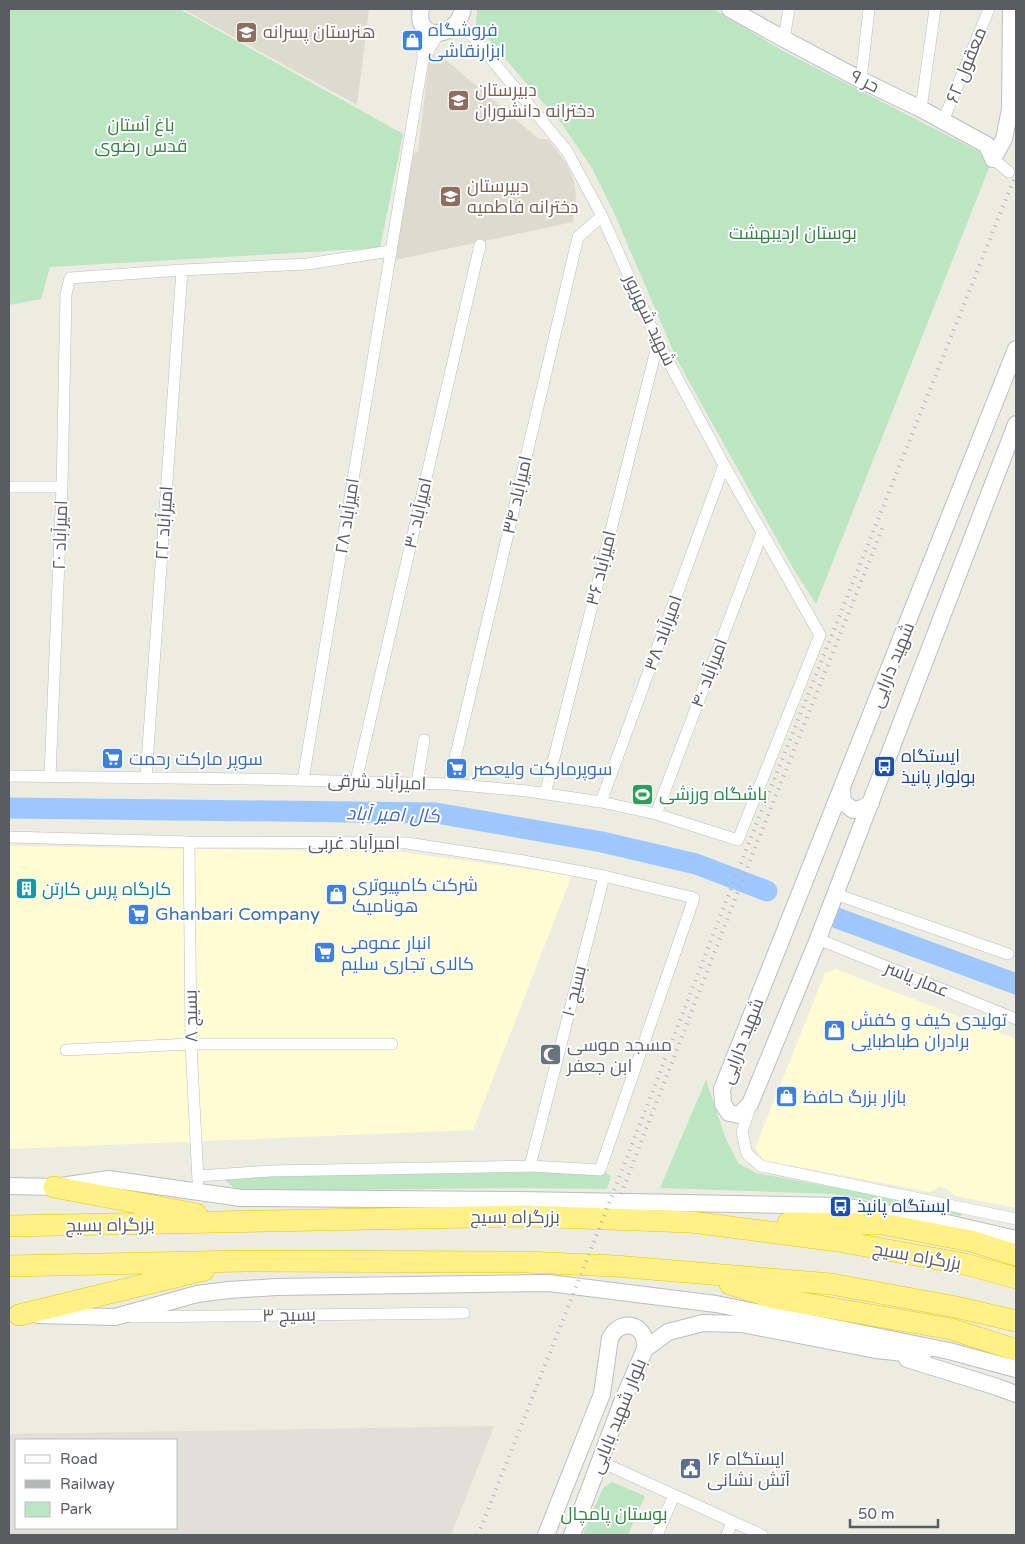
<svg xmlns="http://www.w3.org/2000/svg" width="1025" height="1544" font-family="'Varela Round',Cairo,sans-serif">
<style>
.commercial{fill:#fffbd3}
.industrial{fill:#e0dfd8;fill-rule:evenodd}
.education{fill:#dddbcf}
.green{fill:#bbe6c1}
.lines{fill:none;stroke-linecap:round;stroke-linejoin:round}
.river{stroke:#9ec7ff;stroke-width:21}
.street-casing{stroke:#bbbcc3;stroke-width:12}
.secondary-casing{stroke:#bbbdc5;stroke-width:18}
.highway-casing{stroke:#edc400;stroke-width:22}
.street{stroke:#fff;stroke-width:11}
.secondary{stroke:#fff;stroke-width:16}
.highway{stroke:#fff185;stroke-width:21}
.rail{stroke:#b4b5b5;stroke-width:4;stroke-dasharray:1 6;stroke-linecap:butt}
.labels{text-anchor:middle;stroke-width:4;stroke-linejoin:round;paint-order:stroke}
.shop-label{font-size:18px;fill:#366cbe;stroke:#fff;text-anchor:start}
.education-label{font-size:18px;fill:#785e54;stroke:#fff;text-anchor:start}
.street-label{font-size:18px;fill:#595c62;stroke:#fff}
.park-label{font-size:18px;fill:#308240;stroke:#fff}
.transit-label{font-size:18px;fill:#164399;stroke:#fff;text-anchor:start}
.leisure-label{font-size:18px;fill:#27864d;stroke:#fff;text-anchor:start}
.culture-label{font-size:18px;fill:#0d838f;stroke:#fff;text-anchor:start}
.worship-label{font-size:18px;fill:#5b616d;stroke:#fff;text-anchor:start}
.service-label{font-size:18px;fill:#4e5e75;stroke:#fff;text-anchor:start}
.water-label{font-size:19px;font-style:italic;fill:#3d6cc6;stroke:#fff}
</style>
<rect width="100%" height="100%" fill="#edece0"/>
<path class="commercial" d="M9 846 401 852 572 875 473 1130 9 1149Z
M836 969 1016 1039V1208L955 1196 947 1189 939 1187 930 1192 763 1160 755 1148 825 973Z"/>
<path class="industrial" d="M494 1426 451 1535H9V1434ZM16 1440H176V1528H16Z"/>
<path class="education" d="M183 9H369L357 105 259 51Z
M434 55 446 60 539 139H548L567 164 574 181 576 197 573 222 395 260 413 153 418 152 429 61Z"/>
<path class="green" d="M9 9H180L403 134 380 248 50 267 41 299 9 305Z
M477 9H714L781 50 980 152 991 163 816 604 794 570 677 360 615 215 592 168 561 123 476 25Z
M706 1080 726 1139 738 1163 756 1173 962 1211 961 1216 833 1194 660 1188Z
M603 1171 611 1176 607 1189 521 1188 243 1191 236 1190 222 1177Z
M612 1482 645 1496 628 1535H584V1531L603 1488Z"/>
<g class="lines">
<path class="river" d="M9 808 436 813 602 842 696 864 767 891
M837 918 1016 984"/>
<defs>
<path id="street" d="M784 39 789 9
M423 59 439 33
M861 80 869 9
M921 109 935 9
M943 121 989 9
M993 159 1009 172
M9 487H62
M9 776 250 779 449 784 527 791 601 802 656 814 738 840 820 635 724 465 658 342 602 216 567 151 459 20
M50 776 62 487 66 294 70 278 182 270 307 264 390 251
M146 777 182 270
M303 780 423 59 421 23
M356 781 480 245
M417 783 424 740
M449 784 578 237 602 216
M545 794 658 342
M601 802 724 465
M656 814 762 533
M9 837 189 842 407 843 518 860 604 876 694 898 600 1170 530 1166 270 1171 198 1176
M189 842 191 1044 198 1181
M835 894 1008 954
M818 939 1016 1019
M66 1050 191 1044H392
M750 1107 742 1132 747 1154 761 1166 1016 1219
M530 1166 604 876
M132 1317 464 1313
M599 1461 762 1535
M657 1535 674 1495
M727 1535 732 1522"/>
<path id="secondary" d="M421 9C414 43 457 39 463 9
M730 9 784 39 861 80 921 109 987 145 993 159
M993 159 1004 139 1010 109 1011 9
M1016 349 722 1089 723 1104 729 1113 739 1115 750 1104 818 939 1016 424
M842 792 843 802 853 810 862 808 871 803
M9 1186 54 1187 109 1179 241 1198 519 1200 841 1206 947 1223 1016 1239
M38 1315 115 1317 197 1294 229 1290 276 1287 549 1283 716 1304 949 1351 1016 1369
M645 1349 668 1332 703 1323 742 1324 876 1350 923 1355
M907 1359 997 1387 1016 1394
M546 1535 602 1394 610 1338C622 1316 648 1325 645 1349L622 1402 572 1535"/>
<path id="highway" d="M54 1187 196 1214
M788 1223 882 1224 971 1241 1016 1255
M9 1226 525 1216 691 1222 838 1241 965 1264 1016 1278
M9 1266 243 1261 526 1262 615 1266 831 1284 956 1307 1016 1321
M730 1284 774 1298 951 1329 1016 1350
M19 1315 204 1270"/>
</defs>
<use href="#street" class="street-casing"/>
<use href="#secondary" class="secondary-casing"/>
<use href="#highway" class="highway-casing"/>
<use href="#street" class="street"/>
<use href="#secondary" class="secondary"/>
<use href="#highway" class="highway"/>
<path class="rail" d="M621 1194 751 858 884 524
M478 1535 619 1178 744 855 1016 174"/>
</g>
<defs>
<symbol id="school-square" viewBox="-11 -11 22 22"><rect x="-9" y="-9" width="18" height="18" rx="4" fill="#8d6e63" stroke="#fff"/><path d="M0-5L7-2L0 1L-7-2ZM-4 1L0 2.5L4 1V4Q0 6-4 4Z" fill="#fff"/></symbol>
<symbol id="shop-square" viewBox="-11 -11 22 22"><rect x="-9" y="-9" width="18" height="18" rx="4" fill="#3f7fe0" stroke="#fff"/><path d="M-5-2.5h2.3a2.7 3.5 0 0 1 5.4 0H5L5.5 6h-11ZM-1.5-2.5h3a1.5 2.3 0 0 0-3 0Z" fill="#fff"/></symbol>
<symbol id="supermarket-square" viewBox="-11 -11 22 22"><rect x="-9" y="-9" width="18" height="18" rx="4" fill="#3f7fe0" stroke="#fff"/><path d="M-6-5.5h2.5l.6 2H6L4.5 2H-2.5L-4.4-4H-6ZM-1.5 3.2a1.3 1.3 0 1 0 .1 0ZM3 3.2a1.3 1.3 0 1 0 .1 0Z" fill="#fff"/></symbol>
<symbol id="bus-square" viewBox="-11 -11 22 22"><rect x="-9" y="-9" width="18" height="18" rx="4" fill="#1a4fb4" stroke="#fff"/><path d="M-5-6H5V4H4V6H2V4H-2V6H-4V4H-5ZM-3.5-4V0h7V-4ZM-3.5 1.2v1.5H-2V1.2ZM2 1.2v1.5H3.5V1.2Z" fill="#fff"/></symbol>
<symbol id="stadium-square" viewBox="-11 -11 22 22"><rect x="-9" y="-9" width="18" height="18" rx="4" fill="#2e9e5b" stroke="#fff"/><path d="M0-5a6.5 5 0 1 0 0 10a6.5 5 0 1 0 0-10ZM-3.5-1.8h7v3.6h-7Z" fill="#fff"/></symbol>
<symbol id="building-square" viewBox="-11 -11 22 22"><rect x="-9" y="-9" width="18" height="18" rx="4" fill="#0f9aa8" stroke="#fff"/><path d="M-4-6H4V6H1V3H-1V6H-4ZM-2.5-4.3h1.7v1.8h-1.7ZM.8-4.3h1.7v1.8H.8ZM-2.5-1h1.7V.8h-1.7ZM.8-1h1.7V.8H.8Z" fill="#fff"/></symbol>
<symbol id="mosque-square" viewBox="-11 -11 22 22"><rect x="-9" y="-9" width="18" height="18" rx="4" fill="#6b7280" stroke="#fff"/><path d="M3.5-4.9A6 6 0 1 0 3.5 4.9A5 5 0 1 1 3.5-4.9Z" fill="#fff"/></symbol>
<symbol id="civic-square" viewBox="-11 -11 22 22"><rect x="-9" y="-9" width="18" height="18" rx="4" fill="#5c6f8a" stroke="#fff"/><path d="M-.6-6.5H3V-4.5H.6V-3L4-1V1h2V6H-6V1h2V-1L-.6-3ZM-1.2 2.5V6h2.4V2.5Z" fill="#fff"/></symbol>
</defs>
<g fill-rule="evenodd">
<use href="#school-square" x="234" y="20" width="25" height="25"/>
<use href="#shop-square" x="400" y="28" width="25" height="25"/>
<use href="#school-square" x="446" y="88" width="25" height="25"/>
<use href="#school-square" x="438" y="184" width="25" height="25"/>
<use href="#supermarket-square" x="100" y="746" width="25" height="25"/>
<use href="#bus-square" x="872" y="754" width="25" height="25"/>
<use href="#supermarket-square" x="444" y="756" width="25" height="25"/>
<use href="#stadium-square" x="630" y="782" width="25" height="25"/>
<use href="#building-square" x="14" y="876" width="25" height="25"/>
<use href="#shop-square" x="324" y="882" width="25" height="25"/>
<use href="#supermarket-square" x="126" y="902" width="25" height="25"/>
<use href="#supermarket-square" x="312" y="940" width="25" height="25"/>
<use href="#shop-square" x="822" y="1018" width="25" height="25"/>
<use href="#mosque-square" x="538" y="1042" width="25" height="25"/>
<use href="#shop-square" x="774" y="1084" width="25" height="25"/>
<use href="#bus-square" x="828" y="1194" width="25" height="25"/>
<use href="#civic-square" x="678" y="1456" width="25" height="25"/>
</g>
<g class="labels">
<g class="shop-label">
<text x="428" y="36">فروشگاه<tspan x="428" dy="21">ابزارنقاشی</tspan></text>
<text x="129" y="765">سوپر مارکت رحمت</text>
<text x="473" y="775">سوپرمارکت ولیعصر</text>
<text x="352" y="891">شرکت کامپیوتری<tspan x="352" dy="21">هونامیک</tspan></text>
<text x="155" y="920">Ghanbari Company</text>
<text x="341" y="949">انبار عمومی<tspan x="341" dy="21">کالای تجاری سلیم</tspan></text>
<text x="851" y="1026">تولیدی کیف و کفش<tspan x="851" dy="21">برادران طباطبایی</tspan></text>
<text x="803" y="1103">بازار بزرگ حافظ</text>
</g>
<g class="education-label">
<text x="263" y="38">هنرستان پسرانه</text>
<text x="475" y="96">دبیرستان<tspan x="475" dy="21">دخترانه دانشوران</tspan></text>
<text x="467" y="192">دبیرستان<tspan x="467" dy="21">دخترانه فاطمیه</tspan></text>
</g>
<g class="street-label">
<text transform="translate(966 65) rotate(-68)" y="6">معقول ۶۲</text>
<text transform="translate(865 81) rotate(27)" y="6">حر ۹</text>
<text transform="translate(650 320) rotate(65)" y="6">شهید شهریور</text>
<text transform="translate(517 495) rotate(-77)" y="6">امیرآباد ۳۴</text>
<text transform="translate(418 513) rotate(-77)" y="6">امیرآباد ۳۰</text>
<text transform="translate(347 516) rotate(-81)" y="6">امیرآباد ۲۸</text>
<text transform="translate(164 523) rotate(-86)" y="6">امیرآباد ۲۲</text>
<text transform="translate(60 535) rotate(-88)" y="6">امیرآباد ۲۰</text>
<text transform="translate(601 568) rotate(-76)" y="6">امیرآباد ۳۶</text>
<text transform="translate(663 633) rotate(-70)" y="6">امیرآباد ۳۸</text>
<text transform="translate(892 665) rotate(-68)" y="6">شهید دارایی</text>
<text transform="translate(709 673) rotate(-69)" y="6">امیرآباد ۴۰</text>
<text transform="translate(377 782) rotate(2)" y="6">امیرآباد شرقی</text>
<text x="354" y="849">امیرآباد غربی</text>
<text transform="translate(917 979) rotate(22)" y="6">عمار یاسر</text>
<text transform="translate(574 991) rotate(-76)" y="6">بسیج ۱۰</text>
<text transform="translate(191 1016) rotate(-91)" y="6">بسیج ۸</text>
<text transform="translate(742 1041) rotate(-69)" y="6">شهید دارایی</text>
<text x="515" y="1223">بزرگراه بسیج</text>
<text transform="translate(110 1225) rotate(-1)" y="6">بزرگراه بسیج</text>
<text transform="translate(917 1256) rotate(10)" y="6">بزرگراه بسیج</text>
<text transform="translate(289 1315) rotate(-1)" y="6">بسیج ۳</text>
<text transform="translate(618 1416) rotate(-68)" y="6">بلوار شهید بابایی</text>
</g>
<g class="park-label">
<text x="141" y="131">باغ آستان<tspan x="141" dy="21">قدس رضوی</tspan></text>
<text x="793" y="239">بوستان اردیبهشت</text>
<text x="614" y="1520">بوستان پامچال</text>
</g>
<g class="transit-label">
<text x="901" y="762">ایستگاه<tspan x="901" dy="21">بولوار پانیذ</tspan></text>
<text x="857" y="1212">ایستگاه پانیذ</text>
</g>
<g class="leisure-label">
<text x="659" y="800">باشگاه ورزشی</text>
</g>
<g class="culture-label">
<text x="42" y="895">کارگاه پرس کارتن</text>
</g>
<g class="worship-label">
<text x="567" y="1051">مسجد موسی<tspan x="567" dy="21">ابن جعفر</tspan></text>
</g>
<g class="service-label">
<text x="707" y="1465">ایستگاه ۱۶<tspan x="707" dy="21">آتش نشانی</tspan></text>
</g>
<g class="water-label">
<text transform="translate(393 814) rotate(2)" y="7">کال امیر آباد</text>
</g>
</g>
<rect width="1025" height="1544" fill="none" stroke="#595c62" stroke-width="20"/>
<rect x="15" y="1439" width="162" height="90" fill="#ffffff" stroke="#bdbec0"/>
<rect x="25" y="1455" width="25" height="8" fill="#ffffff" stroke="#bdbec0"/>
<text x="60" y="1464" font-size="15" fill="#595c62">Road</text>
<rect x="25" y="1480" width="25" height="8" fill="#b4b5b5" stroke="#bdbec0"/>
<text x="60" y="1489" font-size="15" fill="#595c62">Railway</text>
<rect x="25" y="1502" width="25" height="15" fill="#bbe6c1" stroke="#bdbec0"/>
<text x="60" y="1514" font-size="15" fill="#595c62">Park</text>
<path d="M850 1519v8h88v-8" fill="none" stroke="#595c62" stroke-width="2.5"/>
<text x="858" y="1519" font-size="15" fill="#595c62" stroke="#ffffff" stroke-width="4" paint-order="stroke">50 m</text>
</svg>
